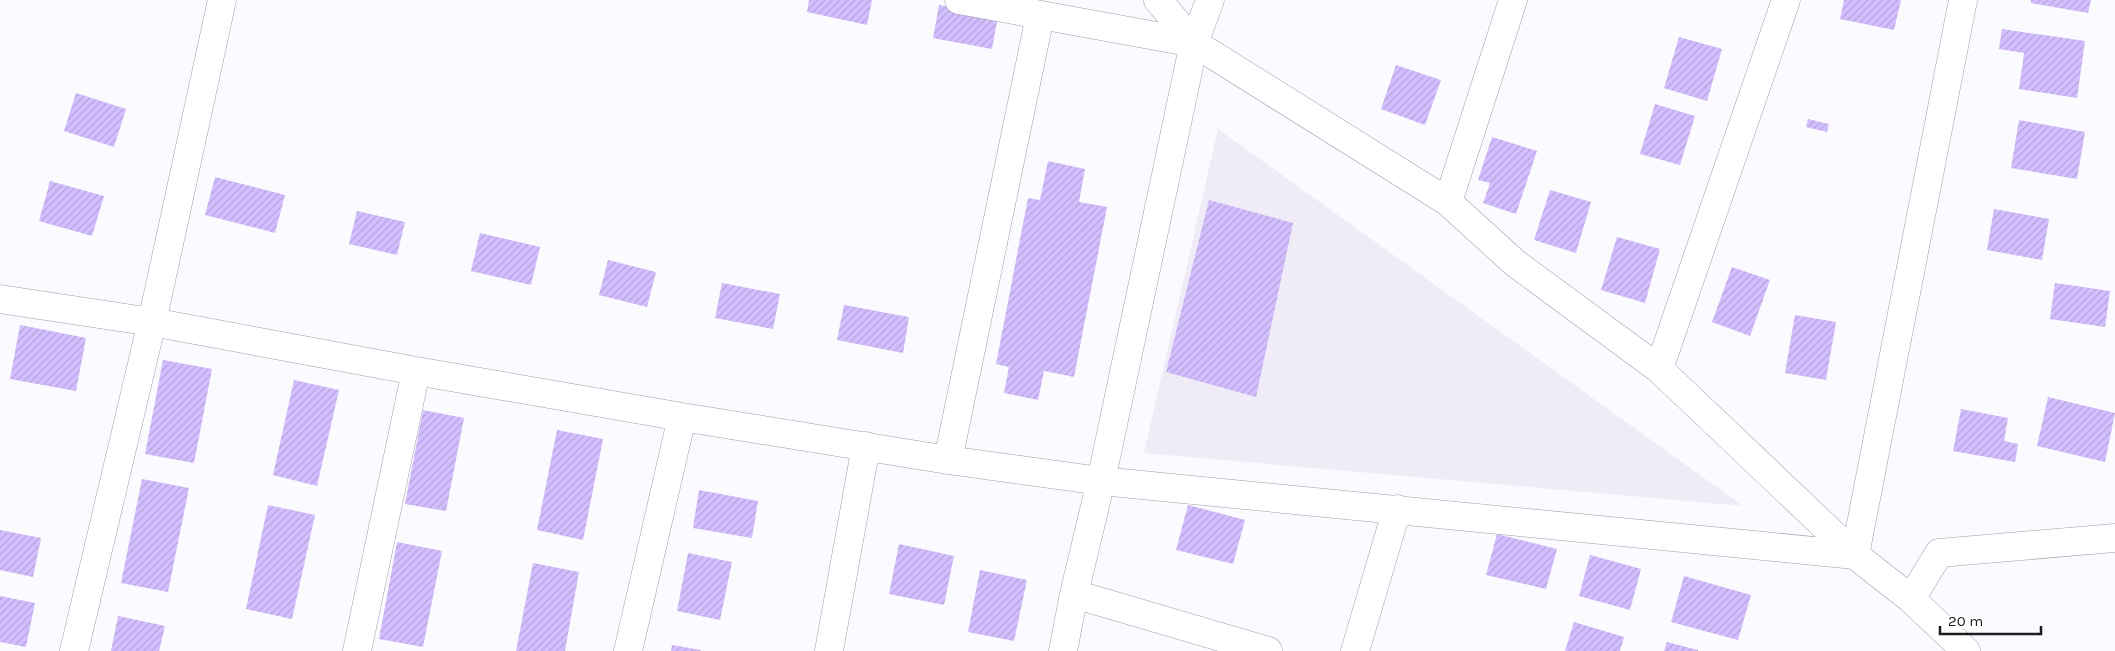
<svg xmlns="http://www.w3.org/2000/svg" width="2115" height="651" font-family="Karla,sans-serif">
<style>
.built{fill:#efecf7}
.building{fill:url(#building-hatch)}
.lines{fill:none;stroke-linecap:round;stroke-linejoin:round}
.minor-casing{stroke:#a09bad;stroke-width:29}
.minor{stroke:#fff;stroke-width:28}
</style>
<defs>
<pattern id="building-hatch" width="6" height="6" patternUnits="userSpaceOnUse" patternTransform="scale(1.25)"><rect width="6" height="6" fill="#d3beff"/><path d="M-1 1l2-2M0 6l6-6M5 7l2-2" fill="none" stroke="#b5a3da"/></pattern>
</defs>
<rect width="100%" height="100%" fill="#fbfafe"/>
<path class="built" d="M1218 129 1743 506 1144 453Z"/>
<path class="building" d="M809 0H872L867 25 807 12Z
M1844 0H1901L1894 30 1840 19Z
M2031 0H2091L2088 13 2031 3Z
M939 5 998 16 992 49 933 38Z
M2002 29 2085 41 2077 98 2019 89 2024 53 1999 49Z
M1679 37 1722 49 1707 101 1664 88Z
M1396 65 1441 80 1425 125 1381 109Z
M76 93 126 109 114 147 64 131Z
M1655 104 1695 116 1680 165 1640 154Z
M1808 119 1829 124 1827 132 1806 127Z
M2019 120 2085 132 2077 179 2011 168Z
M1492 137 1537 151 1516 214 1483 203 1490 183 1478 180Z
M1048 161 1085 169 1079 202 1107 207 1074 377 1044 371 1038 400 1004 393 1009 367 996 364 1028 198 1040 200Z
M215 177 285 195 275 233 205 215Z
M50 181 104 196 92 236 39 221Z
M1550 190 1591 202 1576 253 1534 240Z
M1209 200 1293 223 1256 397 1166 372Z
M1994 209 2049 219 2042 260 1987 250Z
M357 211 405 222 397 255 349 244Z
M480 233 540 247 531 285 471 271Z
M1617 237 1660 249 1645 303 1601 290Z
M608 260 656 272 647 307 599 295Z
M1732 267 1770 280 1750 336 1712 322Z
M722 283 780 294 773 329 715 318Z
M2055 283 2110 291 2105 327 2050 319Z
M844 305 909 317 903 353 837 340Z
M1795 315 1836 322 1826 380 1785 373Z
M20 325 86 338 76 391 10 379Z
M163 360 212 369 194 463 145 454Z
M294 380 339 390 317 486 273 475Z
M2048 397 2115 413 2105 462 2037 446Z
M1961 409 2008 418 2004 441 2018 444 2015 462 1953 451Z
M423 410 464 418 446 511 405 504Z
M557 430 603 439 583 540 537 530Z
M142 479 189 488 168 592 121 583Z
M699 490 758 501 752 538 693 528Z
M268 505 315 515 292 619 246 609Z
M1188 505 1245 520 1233 564 1176 550Z
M0 530 41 538 33 577 0 570Z
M1497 534 1557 549 1546 589 1486 575Z
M397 542 442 551 423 647 379 639Z
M899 544 954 556 944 605 889 594Z
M688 553 732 562 720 620 677 611Z
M1590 555 1641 569 1630 610 1579 596Z
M533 563 579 572 565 651H516Z
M980 570 1027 580 1014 641 968 632Z
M1684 576 1751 595 1738 640 1671 622Z
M0 596 35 603 26 647 0 642Z
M118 616 165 626 159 651H111Z
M1574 622 1624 637 1620 651H1565Z
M1667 642 1698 650V651H1664Z
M672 645 701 650 700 651H671Z"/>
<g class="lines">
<defs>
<path id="minor" d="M959 0 1194 43
M1158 0 1194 43 1448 202 1515 263 1659 369 1855 555 1911 599 1966 651
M1448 202 1513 0
M0 299 152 322 416 371 682 417 948 460 1101 481 1855 555 1963 0
M1659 369 1786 0
M948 460 1040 16
M1074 594 1268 651
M1911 599 1939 553 2115 538
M74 651 152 322 222 0
M357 651 416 371
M628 651 682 417
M829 651 866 446
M1063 651 1074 594 1101 481 1194 43 1210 0
M1355 651 1397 509"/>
</defs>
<use href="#minor" class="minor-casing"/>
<use href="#minor" class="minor"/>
</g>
<path d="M1940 626v8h101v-8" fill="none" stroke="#1d1b22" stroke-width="2.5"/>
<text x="1948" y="626" font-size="15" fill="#1d1b22" stroke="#ffffff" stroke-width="4" paint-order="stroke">20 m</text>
</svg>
